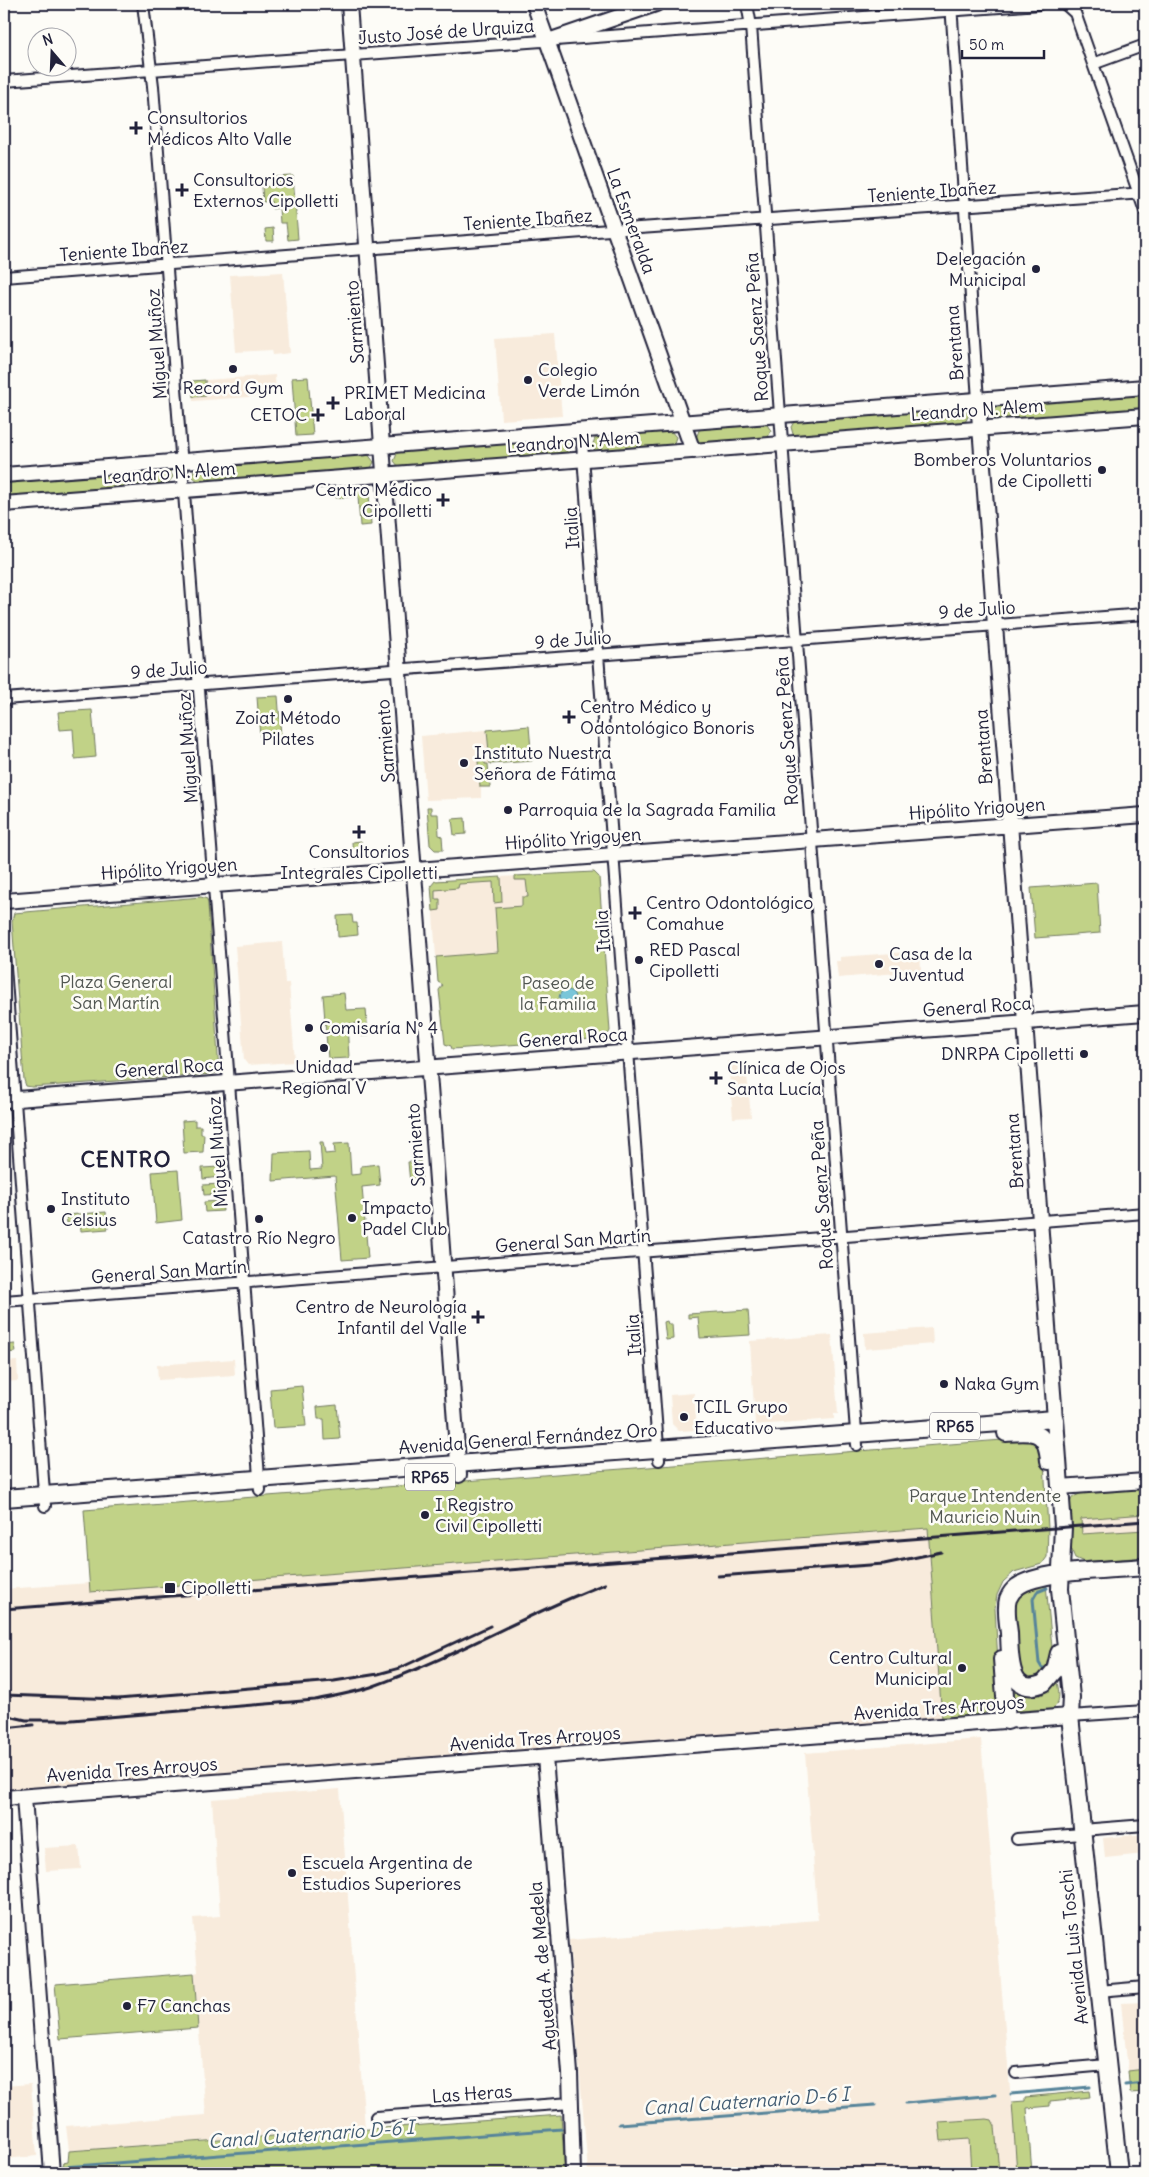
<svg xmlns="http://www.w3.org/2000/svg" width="1149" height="2177" font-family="Delius,sans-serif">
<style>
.built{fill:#f8ebdc}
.green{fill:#c1d287;stroke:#727a61}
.water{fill:#7ac6d9;stroke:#57849a}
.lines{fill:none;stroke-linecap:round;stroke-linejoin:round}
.stream{stroke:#57849a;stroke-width:3}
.street-casing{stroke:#22223b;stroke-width:14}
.secondary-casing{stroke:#22223b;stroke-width:18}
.primary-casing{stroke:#22223b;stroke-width:20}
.street{stroke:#fdfcf7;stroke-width:10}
.secondary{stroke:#fdfcf7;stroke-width:14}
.primary{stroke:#fdfcf7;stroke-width:16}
.rail{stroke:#22223b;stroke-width:3}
.poi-dot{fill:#22223b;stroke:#fdfcf7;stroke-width:2}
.labels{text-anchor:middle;stroke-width:5;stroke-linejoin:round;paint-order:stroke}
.shield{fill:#fdfcf7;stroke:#646373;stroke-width:1}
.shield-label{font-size:16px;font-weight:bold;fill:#22223b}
.street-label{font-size:18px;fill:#22223b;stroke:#fdfcf7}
.poi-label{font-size:18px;fill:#22223b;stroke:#fdfcf7;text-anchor:start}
.park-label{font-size:18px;fill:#525752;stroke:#fdfcf7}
.water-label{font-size:19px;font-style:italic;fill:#415b72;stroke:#fdfcf7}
.district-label{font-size:22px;font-weight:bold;letter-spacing:1px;fill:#22223b;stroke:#fdfcf7}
</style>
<rect width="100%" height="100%" fill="#fdfcf7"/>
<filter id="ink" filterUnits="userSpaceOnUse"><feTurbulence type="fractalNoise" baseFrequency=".02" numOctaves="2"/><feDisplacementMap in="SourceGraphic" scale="10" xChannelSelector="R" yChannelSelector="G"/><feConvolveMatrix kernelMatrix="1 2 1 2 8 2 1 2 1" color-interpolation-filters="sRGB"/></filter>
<g filter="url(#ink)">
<path class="built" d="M283 272 290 353 273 355 272 350 236 352 230 275Z
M555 334 562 416 501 420 495 338Z
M275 375 276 395 193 401 192 381Z
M529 726 532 761 488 764 490 787 481 788V798L426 800 421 736Z
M533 875 538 949 436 957 431 886 435 881Z
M282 942 285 983H289L295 1062 248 1065 244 1060 235 946Z
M920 951 921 971 838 978 836 961H840V957Z
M728 1061 746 1065 751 1117 733 1118Z
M932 1328 933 1344 865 1349 864 1333Z
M832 1335 838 1414H834V1419L755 1425 750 1341Z
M234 1359 235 1375 158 1380 157 1365Z
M17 1361 18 1381 4 1382V1362Z
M694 1393 697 1430 679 1431 672 1424 670 1395Z
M1145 1514V1530L1082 1534 1081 1519Z
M928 1528 942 1719 4 1790V1589L90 1583 91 1592Z
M981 1739 1011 2102 1032 2173H588L569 1940 818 1920 805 1753Z
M340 1789 365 2128 69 2151 66 2126 206 2115 194 1973 198 1972 193 1918 220 1916 212 1799Z
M1145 1834V1854L1105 1858 1103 1838Z
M79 1846 81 1869 46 1871 44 1848Z
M1145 2002V2069L1128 2071 1121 2003Z
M31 2084 37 2156 4 2159V2086Z"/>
<path class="green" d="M293 176 298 239 288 240 286 223H280L279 208 272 209 271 201 263 202 262 187 276 186V177Z
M273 228 274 241H266L265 229Z
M308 377 313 435 296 436 292 378Z
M205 380 206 396 193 397 192 381Z
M1145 392V410L998 422 990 414 994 404Z
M963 407 969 415 964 424 799 437 793 434 791 427 795 420Z
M766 423 771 431 767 439 700 444 696 438 700 428Z
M670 430 676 437 673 446 596 452 592 446 596 436Z
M565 438 570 441 572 446 567 454 399 467 394 461 398 451Z
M367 453 374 462 370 470 200 483 192 476 195 467Z
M169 469 173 477 166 485 4 497V479Z
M365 489 369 493 371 525 360 526 358 496 336 498 335 491Z
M278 696 281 736 260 737 257 697Z
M92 710 96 757 75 759 73 729 60 730 58 712Z
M529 726 532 761 490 764 487 730Z
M485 760V764H488L490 787H480L478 761Z
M427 807H431V814H438L439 835 442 836 443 850H435L430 845Z
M465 818 466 834 454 835 452 819Z
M361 841 362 845H364L365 856H353L352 842Z
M594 872 599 877 610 1031 606 1038 452 1049 451 1046 445 1044 439 990 443 985 438 982 436 957 498 952 495 908 522 906V897H528L526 880H515V876Z
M501 877 502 902 494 903 493 882 459 884 458 888 435 890V899H440V910L433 911 431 886 435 881Z
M1097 883 1100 933 1035 938 1031 888Z
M201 897 207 899 208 904 219 1072 213 1074 32 1087 26 1086 24 1080 12 921 14 913Z
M352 915 353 923H357L358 935 338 937 337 916Z
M344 993 346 1010 366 1009 368 1036H361L360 1023 347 1024 349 1058 328 1059 323 995Z
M195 1120V1126H201V1134H204L203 1152 184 1153 182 1121Z
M320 1142H323L325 1154 335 1153 334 1144 349 1143 351 1175 361 1174V1166L378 1164 380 1185 362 1187 368 1258 342 1260 335 1176 273 1181 274 1153 309 1151 310 1170 322 1169Z
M420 1161 422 1182 410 1183 408 1162Z
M219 1167 220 1177 203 1179 202 1168Z
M178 1170 182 1220 156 1223 152 1172Z
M221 1184V1194L204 1195 203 1185Z
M222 1201 223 1211 205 1212 204 1202Z
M106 1212 108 1229 81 1231 80 1222 67 1223 66 1215Z
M748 1310 750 1335 700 1338 698 1317 688 1318V1314Z
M667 1321 668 1324H672L673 1339 666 1340 664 1322Z
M15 1344 16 1352 4 1353V1345Z
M302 1386 306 1426 273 1428 270 1389Z
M337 1405 340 1439 325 1440 324 1419H318L317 1407Z
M1029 1438 1043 1447 1048 1528 1047 1557 1042 1564 1014 1572 1003 1582 997 1595 995 1608 1000 1699C989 1720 963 1717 942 1719L928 1528 90 1592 84 1510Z
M1145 1488V1514L1081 1519 1082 1534 1145 1530V1557L1084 1562 1075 1558C1068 1544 1063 1511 1073 1497L1082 1493Z
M1046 1584 1053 1658 1043 1676 1029 1680 1018 1673 1012 1604 1017 1592Z
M1056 1679C1059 1689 1062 1703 1052 1709L1019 1711 1012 1709 1011 1680Z
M194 1973 198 2028 60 2039 55 1984Z
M1145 2069V2092L1130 2093 1128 2071Z
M1089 2091 1090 2097 1050 2101V2106L1027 2108 1032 2173H1017L1012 2102 1025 2101V2097Z
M561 2115 565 2173H64L63 2163 68 2162 69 2151Z
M987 2119 992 2120 995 2126 999 2173H971L969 2139 941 2141 939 2122Z"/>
<path class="water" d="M559 998a8 8 0 1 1 16 0a8 8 0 1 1-16 0Z"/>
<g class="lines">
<path class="stream" d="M1047 1588 1037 1592 1033 1599 1039 1663 1042 1668H1049
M1125 2085 1145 2083
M1011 2094 1090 2087
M906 2103 995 2095
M619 2124 875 2105
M63 2167 562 2129
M4 2171 48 2168"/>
<defs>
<path id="street" d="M143 4 153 86 260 1490
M747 4 751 26 857 1445
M951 4 978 400
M1065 4 1075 13 1145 211
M1093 64 1145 45
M4 81 1039 4
M4 277 596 231 1145 193
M581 430 659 1460
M4 699 1145 614
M4 953 45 1506
M4 1301 1145 1213
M1070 1716 1145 1711
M1082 1830 1145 1825
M1017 1839 1082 1834
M1099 1991 1145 1987
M1016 2073 1107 2065
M376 2117 571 2103"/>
<path id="secondary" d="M349 4 459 1475
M534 4 693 451
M548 41 656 4
M978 400 1055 1419
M4 475 1145 387
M4 504 1145 416
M4 901 1145 815
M4 1100 1145 1013
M1060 1487 1145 1481
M545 1757 570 2073 573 2173
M24 1797 52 2173
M4 1798 1070 1716"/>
<path id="primary" d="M1006 1433C1033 1431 1047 1429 1049 1461
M4 1498 1055 1419 1063 1527 1060 1589 1071 1697 1070 1716 1119 2173
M1059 1653 1055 1670 1044 1683C1008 1699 1010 1655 1009 1633 1008 1623 1005 1609 1008 1599 1010 1594 1013 1590 1017 1587 1038 1570 1117 1570 1145 1567
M1002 1659 1007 1721"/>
</defs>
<use href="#street" class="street-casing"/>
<use href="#secondary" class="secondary-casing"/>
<use href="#primary" class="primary-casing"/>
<use href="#street" class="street"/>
<use href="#secondary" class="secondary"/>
<use href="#primary" class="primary"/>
<path class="rail" d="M718 1576 884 1564 941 1552
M4 1609 1145 1521
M4 1695 118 1699 334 1681 378 1674 400 1668 490 1626
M4 1715 26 1720H72L315 1700C334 1696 353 1693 371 1687 451 1659 525 1614 605 1584
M4 1728 33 1725"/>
</g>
</g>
<g class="poi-dot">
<path d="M133.5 120.5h5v5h5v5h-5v5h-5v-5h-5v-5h5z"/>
<path d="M179.5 182.5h5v5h5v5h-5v5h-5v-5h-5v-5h5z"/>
<circle cx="1036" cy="269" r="5"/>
<circle cx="233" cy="369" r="5"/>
<circle cx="528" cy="380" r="5"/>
<path d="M330.5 395.5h5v5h5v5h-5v5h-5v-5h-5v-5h5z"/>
<path d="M315.5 407.5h5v5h5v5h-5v5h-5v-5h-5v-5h5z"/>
<circle cx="1102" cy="470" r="5"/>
<path d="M440.5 492.5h5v5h5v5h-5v5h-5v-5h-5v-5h5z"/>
<circle cx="288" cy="699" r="5"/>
<path d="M566.5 709.5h5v5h5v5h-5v5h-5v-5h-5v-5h5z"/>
<circle cx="464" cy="763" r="5"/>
<circle cx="508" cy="810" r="5"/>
<path d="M356.5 824.5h5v5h5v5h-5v5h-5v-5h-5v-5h5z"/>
<path d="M632.5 905.5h5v5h5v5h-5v5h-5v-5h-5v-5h5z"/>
<circle cx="639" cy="960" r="5"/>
<circle cx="879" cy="964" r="5"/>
<circle cx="309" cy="1028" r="5"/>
<circle cx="324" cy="1048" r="5"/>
<circle cx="1084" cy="1054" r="5"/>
<path d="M713.5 1070.5h5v5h5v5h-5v5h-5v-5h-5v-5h5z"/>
<circle cx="51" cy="1209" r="5"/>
<circle cx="352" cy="1218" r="5"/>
<circle cx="259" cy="1219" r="5"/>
<path d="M475.5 1309.5h5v5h5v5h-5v5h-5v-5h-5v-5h5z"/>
<circle cx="944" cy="1384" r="5"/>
<circle cx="684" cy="1417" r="5"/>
<circle cx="425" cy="1515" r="5"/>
<rect x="164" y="1582" width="12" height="12" rx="2.5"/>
<circle cx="962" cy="1668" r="5"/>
<circle cx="292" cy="1873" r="5"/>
<circle cx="127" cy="2006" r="5"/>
</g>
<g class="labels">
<g class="shield">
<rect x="930" y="1412.5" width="50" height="27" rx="4"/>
<rect x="405" y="1463.5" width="50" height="27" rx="4"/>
</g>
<g class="shield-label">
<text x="955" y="1432">RP65</text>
<text x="430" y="1483">RP65</text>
</g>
<g class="street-label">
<text transform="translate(446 32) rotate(-4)" y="6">Justo José de Urquiza</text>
<text transform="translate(932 192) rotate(-4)" y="6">Teniente Ibañez</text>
<text transform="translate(528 220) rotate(-4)" y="6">Teniente Ibañez</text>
<text transform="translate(631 221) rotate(70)" y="6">La Esmeralda</text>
<text transform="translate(124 251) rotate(-4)" y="6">Teniente Ibañez</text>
<text transform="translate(355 322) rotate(-94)" y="6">Sarmiento</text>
<text transform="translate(757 327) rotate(-94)" y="6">Roque Saenz Peña</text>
<text transform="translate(955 343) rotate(-94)" y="6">Brentana</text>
<text transform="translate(157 344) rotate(-94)" y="6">Miguel Muñoz</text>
<text transform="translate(977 410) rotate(-4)" y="6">Leandro N. Alem</text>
<text transform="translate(573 442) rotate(-4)" y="6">Leandro N. Alem</text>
<text transform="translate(169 473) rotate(-4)" y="6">Leandro N. Alem</text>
<text transform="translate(572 528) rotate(-94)" y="6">Italia</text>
<text transform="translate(977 610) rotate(-4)" y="6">9 de Julio</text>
<text transform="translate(573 640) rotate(-4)" y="6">9 de Julio</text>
<text transform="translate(169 670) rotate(-4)" y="6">9 de Julio</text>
<text transform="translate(787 731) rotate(-94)" y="6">Roque Saenz Peña</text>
<text transform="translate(386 741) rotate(-94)" y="6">Sarmiento</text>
<text transform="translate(984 747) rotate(-94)" y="6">Brentana</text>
<text transform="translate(188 748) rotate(-94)" y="6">Miguel Muñoz</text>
<text transform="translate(977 809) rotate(-4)" y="6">Hipólito Yrigoyen</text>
<text transform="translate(573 839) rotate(-4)" y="6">Hipólito Yrigoyen</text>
<text transform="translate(169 869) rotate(-4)" y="6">Hipólito Yrigoyen</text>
<text transform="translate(603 931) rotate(-94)" y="6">Italia</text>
<text transform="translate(977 1007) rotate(-4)" y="6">General Roca</text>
<text transform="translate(573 1038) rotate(-4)" y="6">General Roca</text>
<text transform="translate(169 1068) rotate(-4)" y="6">General Roca</text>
<text transform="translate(416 1145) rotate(-94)" y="6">Sarmiento</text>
<text transform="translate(1015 1151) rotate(-94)" y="6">Brentana</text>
<text transform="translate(218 1152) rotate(-94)" y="6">Miguel Muñoz</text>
<text transform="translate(822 1195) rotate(-94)" y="6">Roque Saenz Peña</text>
<text transform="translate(573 1241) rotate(-4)" y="6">General San Martín</text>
<text transform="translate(169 1272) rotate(-4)" y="6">General San Martín</text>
<text transform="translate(634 1335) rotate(-94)" y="6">Italia</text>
<text transform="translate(528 1439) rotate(-4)" y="6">Avenida General Fernández Oro</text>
<text transform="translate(939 1708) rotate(-4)" y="6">Avenida Tres Arroyos</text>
<text transform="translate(535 1739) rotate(-4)" y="6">Avenida Tres Arroyos</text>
<text transform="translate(132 1770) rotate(-4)" y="6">Avenida Tres Arroyos</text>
<text transform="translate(1074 1947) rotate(-96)" y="6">Avenida Luis Toschi</text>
<text transform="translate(543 1966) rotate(-95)" y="6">Agueda A. de Medela</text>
<text transform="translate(472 2094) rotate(-4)" y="6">Las Heras</text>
</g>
<g class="poi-label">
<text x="147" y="124">Consultorios<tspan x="147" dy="21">Médicos Alto Valle</tspan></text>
<text x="193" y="186">Consultorios<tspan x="193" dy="21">Externos Cipolletti</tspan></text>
<text x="1026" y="265" text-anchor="end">Delegación<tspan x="1026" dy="21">Municipal</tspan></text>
<text x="538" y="376">Colegio<tspan x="538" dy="21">Verde Limón</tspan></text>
<text x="233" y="394" text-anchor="middle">Record Gym</text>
<text x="344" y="399">PRIMET Medicina<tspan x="344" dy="21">Laboral</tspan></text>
<text x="307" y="421" text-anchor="end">CETOC</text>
<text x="1092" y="466" text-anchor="end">Bomberos Voluntarios<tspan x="1092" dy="21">de Cipolletti</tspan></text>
<text x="432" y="496" text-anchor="end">Centro Médico<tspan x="432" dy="21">Cipolletti</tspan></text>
<text x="580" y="713">Centro Médico y<tspan x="580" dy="21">Odontológico Bonoris</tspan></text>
<text x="288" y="724" text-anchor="middle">Zoiat Método<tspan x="288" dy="21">Pilates</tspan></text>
<text x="474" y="759">Instituto Nuestra<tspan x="474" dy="21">Señora de Fátima</tspan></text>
<text x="518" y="816">Parroquia de la Sagrada Familia</text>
<text x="359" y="858" text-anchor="middle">Consultorios<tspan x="359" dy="21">Integrales Cipolletti</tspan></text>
<text x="646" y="909">Centro Odontológico<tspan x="646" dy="21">Comahue</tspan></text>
<text x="649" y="956">RED Pascal<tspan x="649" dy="21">Cipolletti</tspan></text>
<text x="889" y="960">Casa de la<tspan x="889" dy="21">Juventud</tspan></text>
<text x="319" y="1034">Comisaría N° 4</text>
<text x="1074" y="1060" text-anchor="end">DNRPA Cipolletti</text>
<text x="324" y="1073" text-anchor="middle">Unidad<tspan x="324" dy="21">Regional V</tspan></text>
<text x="727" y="1074">Clínica de Ojos<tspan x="727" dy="21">Santa Lucía</tspan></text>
<text x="61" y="1205">Instituto<tspan x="61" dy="21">Celsius</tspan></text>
<text x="362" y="1214">Impacto<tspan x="362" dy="21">Padel Club</tspan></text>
<text x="259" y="1244" text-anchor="middle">Catastro Río Negro</text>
<text x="467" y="1313" text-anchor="end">Centro de Neurología<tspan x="467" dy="21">Infantil del Valle</tspan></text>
<text x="954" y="1390">Naka Gym</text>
<text x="694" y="1413">TCIL Grupo<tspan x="694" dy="21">Educativo</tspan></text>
<text x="435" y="1511">I Registro<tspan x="435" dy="21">Civil Cipolletti</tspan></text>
<text x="181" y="1594">Cipolletti</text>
<text x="952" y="1664" text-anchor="end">Centro Cultural<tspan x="952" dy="21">Municipal</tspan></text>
<text x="302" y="1869">Escuela Argentina de<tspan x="302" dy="21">Estudios Superiores</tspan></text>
<text x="137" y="2012">F7 Canchas</text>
</g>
<g class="park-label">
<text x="116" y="988">Plaza General<tspan x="116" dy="21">San Martín</tspan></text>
<text x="558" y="989">Paseo de<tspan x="558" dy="21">la Familia</tspan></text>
<text x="985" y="1502">Parque Intendente<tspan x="985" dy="21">Mauricio Nuin</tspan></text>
</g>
<g class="water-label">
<text transform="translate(746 2101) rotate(-4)" y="7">Canal Cuaternario D-6 I</text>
<text transform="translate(311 2134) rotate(-4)" y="7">Canal Cuaternario D-6 I</text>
</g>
<g class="district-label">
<text x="126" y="1167">CENTRO</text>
</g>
</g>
<rect width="1149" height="2177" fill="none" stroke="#fdfcf7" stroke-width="20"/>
<rect x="10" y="10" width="1129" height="2157" fill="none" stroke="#22223b" stroke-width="2" filter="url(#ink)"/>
<g transform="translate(52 52) rotate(341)"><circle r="24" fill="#fdfcf7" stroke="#a5a5ac"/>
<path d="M0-4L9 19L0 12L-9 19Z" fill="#22223b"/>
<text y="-8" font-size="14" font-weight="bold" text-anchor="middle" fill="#22223b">N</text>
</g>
<path d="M962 50v8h82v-8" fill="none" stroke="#22223b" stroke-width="2.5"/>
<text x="969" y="50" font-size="15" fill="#22223b" stroke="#fdfcf7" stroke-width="4" paint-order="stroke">50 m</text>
</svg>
